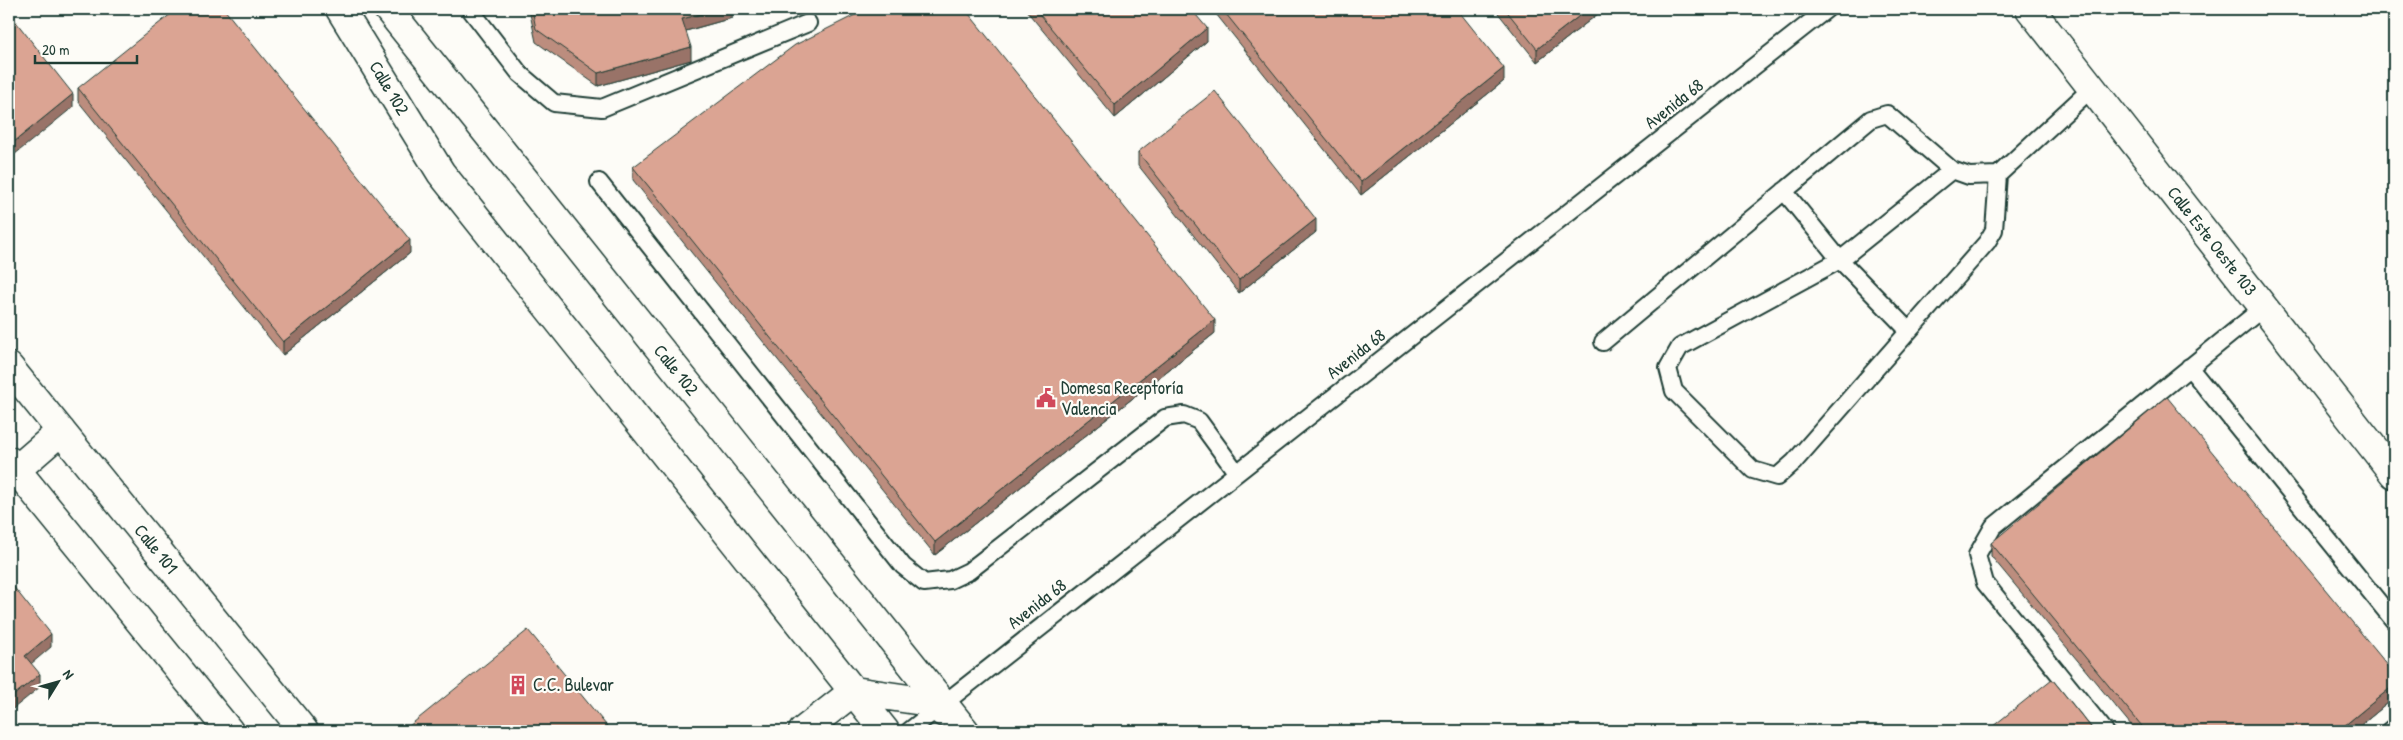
<svg xmlns="http://www.w3.org/2000/svg" width="2403" height="740" font-family="'Patrick Hand',sans-serif">
<style>
.lines{fill:none;stroke-linecap:round;stroke-linejoin:round}
.lane-casing{stroke:#1f3d34;stroke-width:20}
.street-casing{stroke:#1f3d34;stroke-width:31}
.lane{stroke:#fdfcf7;stroke-width:16}
.street{stroke:#fdfcf7;stroke-width:28}
.wall{fill:#bc8d7e;stroke:#1f3d34}
.shaded-wall{fill:#997367;stroke:#1f3d34}
.building{fill:#dba493;stroke:#1f3d34}
.labels{text-anchor:middle;stroke-width:4.5;stroke-linejoin:round;paint-order:stroke}
.street-label{font-size:18px;fill:#1f3d34;stroke:#fdfcf7}
.poi-label{font-size:18px;fill:#1f3d34;stroke:#fdfcf7;text-anchor:start}
</style>
<rect width="100%" height="100%" fill="#fdfcf7"/>
<filter id="ink" filterUnits="userSpaceOnUse"><feTurbulence type="fractalNoise" baseFrequency=".02" numOctaves="2"/><feDisplacementMap in="SourceGraphic" scale="10" xChannelSelector="R" yChannelSelector="G"/><feConvolveMatrix kernelMatrix="1 2 1 2 8 2 1 2 1" color-interpolation-filters="sRGB"/></filter>
<g filter="url(#ink)">
<g class="lines">
<defs>
<path id="lane" d="M470 9 520 74 554 103 602 108 808 23
M1952 170 1840 260 1680 347 1668 368 1674 391 1753 470 1777 477 1794 462 1987 242 1994 230 1998 175 2092 88
M599 182 903 566 924 583 950 580 969 571 1165 418 1184 415 1199 421 1237 473
M1784 191 1840 260 1908 330
M1603 342 1871 119 1887 114 1952 170 1969 176 1998 175
M2189 367 2394 621
M909 731 1827 9
M2105 731 1985 583 1977 555 1993 527 2264 307
M2389 731 2394 727"/>
<path id="street" d="M340 9 441 173 885 731
M388 9 965 731
M2030 9 2394 474
M9 367 304 731
M9 461 229 731
M16 470 61 431
M803 731 854 691 943 704V712"/>
</defs>
<use href="#lane" class="lane-casing"/>
<use href="#street" class="street-casing"/>
<use href="#lane" class="lane"/>
<use href="#street" class="street"/>
</g>
<path class="wall" d="M529 9H732V18L686 31 691 60 598 86 536 42Z
M1025 9H1191L1207 41 1115 118Z
M1212 9H1457L1504 81 1361 195Z
M1498 9H1604L1537 62 1498 13Z
M78 88 410 253 283 355 78 101Z
M1138 152 1316 232 1239 293 1138 165Z
M633 167 1215 333 935 555 633 180Z
M1991 543 2394 673V698L2354 731H2136L1991 556Z"/>
<path class="shaded-wall" d="M720 9H732V18L682 32V19Z
M1588 9H1604L1537 62V49Z
M1207 28V41L1115 118V105Z
M691 47V60L598 86V73Z
M1504 68V81L1361 195V182Z
M73 94V107L9 159V146Z
M1316 219V232L1239 293V280Z
M410 240V253L283 355V342Z
M1215 320V333L935 555V542Z
M51 634V647L25 669V656Z
M40 674V687L9 712V699Z
M2394 685V698L2354 731H2338Z"/>
<path class="building" d="M177 9H224L410 240 283 342 78 88Z
M532 9H720L682 19 691 47 598 73 536 29Z
M867 9H965L1215 320 935 542 633 167 795 45Z
M1035 9H1191L1207 28 1115 105Z
M1222 9H1457L1504 68 1361 182Z
M1505 9H1588L1537 49Z
M9 13 73 94 9 146Z
M1215 91 1316 219 1239 280 1138 152Z
M2167 397 2394 673V685L2338 731H2146L1991 543Z
M9 581 51 634 25 656 40 674 9 699Z
M528 630 611 731H403Z
M2052 679 2094 731H1987Z"/>
</g>
<defs>
<symbol id="civic-bare" viewBox="-9 -9 18 18"><path d="M-.6-6.5H3V-4.5H.6V-3L4-1V1h2V6H-6V1h2V-1L-.6-3ZM-1.2 2.5V6h2.4V2.5Z" fill="#d1495b" stroke="#fdfcf7" stroke-width="2.5" paint-order="stroke"/></symbol>
<symbol id="building-bare" viewBox="-9 -9 18 18"><path d="M-4-6H4V6H1V3H-1V6H-4ZM-2.5-4.3h1.7v1.8h-1.7ZM.8-4.3h1.7v1.8H.8ZM-2.5-1h1.7V.8h-1.7ZM.8-1h1.7V.8H.8Z" fill="#d1495b" stroke="#fdfcf7" stroke-width="2.5" paint-order="stroke"/></symbol>
</defs>
<g fill-rule="evenodd">
<use href="#civic-bare" x="1032" y="384" width="28" height="28"/>
<use href="#building-bare" x="504" y="671" width="28" height="28"/>
</g>
<g class="labels">
<g class="street-label">
<text transform="translate(389 88) rotate(59)" y="6">Calle 102</text>
<text transform="translate(1674 104) rotate(-38)" y="6">Avenida 68</text>
<text transform="translate(2212 241) rotate(52)" y="6">Calle Este Oeste 103</text>
<text transform="translate(1356 354) rotate(-38)" y="6">Avenida 68</text>
<text transform="translate(676 370) rotate(51)" y="6">Calle 102</text>
<text transform="translate(156 549) rotate(51)" y="6">Calle 101</text>
<text transform="translate(1037 604) rotate(-38)" y="6">Avenida 68</text>
</g>
<g class="poi-label">
<text x="1061" y="394">Domesa Receptoría<tspan x="1061" dy="21">Valencia</tspan></text>
<text x="533" y="691">C.C. Bulevar</text>
</g>
</g>
<rect width="2403" height="740" fill="none" stroke="#fdfcf7" stroke-width="30"/>
<rect x="15" y="15" width="2373" height="710" fill="none" stroke="#1f3d34" stroke-width="2" filter="url(#ink)"/>
<g transform="translate(58 682) rotate(53)" stroke="#fdfcf7" stroke-width="4" paint-order="stroke">
<path d="M0-4L9 19L0 12L-9 19Z" fill="#1f3d34"/>
<text y="-8" font-size="14" font-weight="bold" text-anchor="middle" fill="#1f3d34">N</text>
</g>
<path d="M35 55v8h102v-8" fill="none" stroke="#1f3d34" stroke-width="2.5"/>
<text x="42" y="55" font-size="15" fill="#1f3d34" stroke="#fdfcf7" stroke-width="4" paint-order="stroke">20 m</text>
</svg>
